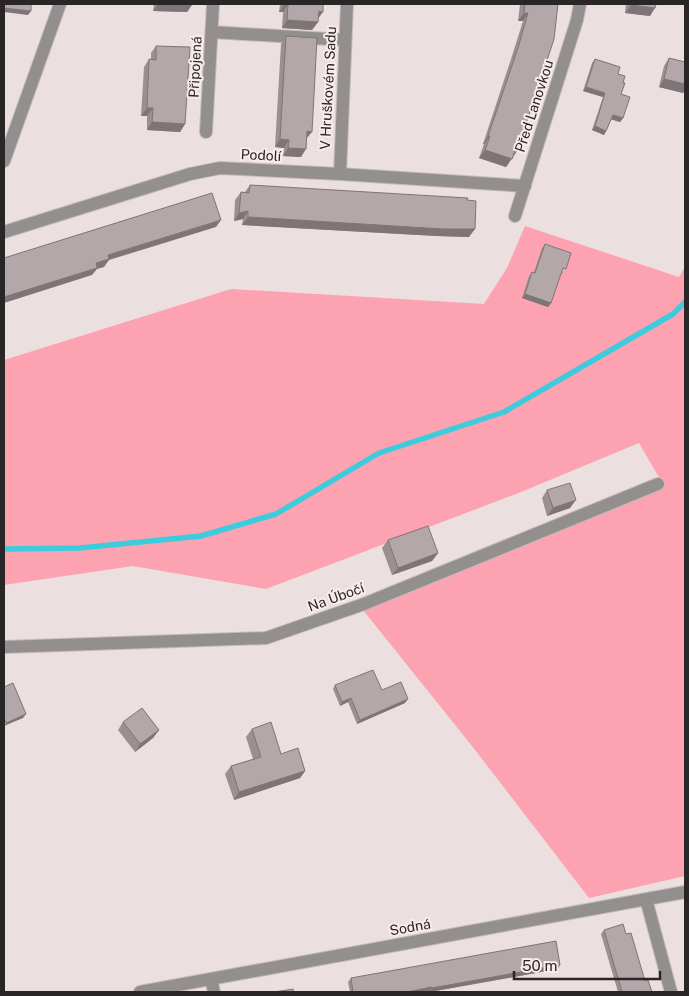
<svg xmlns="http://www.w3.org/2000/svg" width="689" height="996" font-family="'Public Sans',sans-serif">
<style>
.green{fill:#fda2b0}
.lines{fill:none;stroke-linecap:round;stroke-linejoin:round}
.stream{stroke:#3dccdd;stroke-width:5.5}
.minor-casing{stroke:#c4babb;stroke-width:14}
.minor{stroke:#948f8f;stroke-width:12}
.wall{fill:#9a9091}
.shaded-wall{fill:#7d7576}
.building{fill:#b3a7a9;stroke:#7d7576}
.labels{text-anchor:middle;stroke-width:4;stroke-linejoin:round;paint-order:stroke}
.street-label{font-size:14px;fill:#2a2526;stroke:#f8eced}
</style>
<rect width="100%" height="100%" fill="#ebdfe0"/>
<path class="green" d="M525 226 679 277 685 267V876L589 898 472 746 363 610 664 486 639 443 521 492 266 589 133 566 4 585V360L231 289 484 304 507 268Z"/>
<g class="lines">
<path class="stream" d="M4 549 80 548 201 536 276 514 379 453 504 412 673 314 685 302"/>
<defs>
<path id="minor" d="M212 32 345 40
M206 132 213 4
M4 161 60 4
M340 174 347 4
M515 216 577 20 580 4
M4 232 190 174 220 168 340 174 525 186
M4 647 266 638 364 604 658 484
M646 899 671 992
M211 979 214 992
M140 992 685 892"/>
</defs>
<use href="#minor" class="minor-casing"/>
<use href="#minor" class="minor"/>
</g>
<path class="wall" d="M154 4H192L187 12 153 11Z
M280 4H323L318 18V22L312 30 282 28 283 12H279Z
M520 4H558L517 151 506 167 479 158 484 144H483L512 56 523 21H518Z
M626 4H656L650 16 625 13Z
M286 36 307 139 301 157 283 156 284 148 275 147 281 44Z
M156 46 185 124 180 132 147 130V116H141L144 67 149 59H151V53Z
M669 58 685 62V89L683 93 659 87 664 66Z
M595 59 618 74 623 83 621 94 623 118 620 122 611 119 606 131 604 135 592 130 603 97 583 91 592 63Z
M250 185 467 200 469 237 437 236 242 225 243 219 234 221 235 200 241 192H245Z
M545 244 563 273H561L551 303 548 307 522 298 529 276 532 272H534L542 248Z
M547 490 570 508 547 516 542 498Z
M388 540 438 553 432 561 392 575 382 548Z
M335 685 382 690 405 703 357 724 348 702 340 706 333 689Z
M123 722 159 730 153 738 135 752 118 730Z
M252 729 281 754 305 771 300 778 234 800 225 774 231 766 253 759 246 737Z
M604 930 645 981 652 992H618L601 934Z
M558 969 430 992 429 991 425 992H350L348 982 351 978Z"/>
<path class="shaded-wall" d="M158 4H177L192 5 187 12 153 11Z
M285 4H288L283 12H279Z
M631 5 655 8 650 16 625 13Z
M4 8 31 11 28 15 4 12Z
M319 11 323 12 317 20Z
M524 13H528L523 21H518Z
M287 20 318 22 312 30 282 28Z
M664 79 685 84V89L683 93 659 87Z
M586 87 605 93 603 97 583 91Z
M147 108H153L147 116H141Z
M613 115 623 118 620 122 610 119Z
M152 122 185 124 180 132 147 130Z
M595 126 606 131 604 135 592 130Z
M307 131 312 132 306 139Z
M488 136H490L484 144H483Z
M280 139 289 140 284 148 275 147Z
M288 148 306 149 301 157 283 156Z
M485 150 515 151H517L506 167 479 158Z
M248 211 243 219 234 221 239 213Z
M248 217 475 229 469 237 437 236 242 225Z
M221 220 216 227 109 260 104 267 97 269 92 275 4 303V297L96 263 108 255Z
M525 294 551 303 548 307 522 298Z
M576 500 570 508 547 516 553 508Z
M438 553 432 561 392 575 398 568Z
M351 698 348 702 340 706 342 702Z
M408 699 405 703 357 724 360 720Z
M26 714 23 718 4 726 6 723Z
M159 730 153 738 135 752 140 744Z
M305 771 300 778 234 800 239 792Z
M560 965 558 969 429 992 432 988Z
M432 987 429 991 425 992H407Z"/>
<path class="building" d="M4 4H31V11L4 8V9Z
M286 4H323V12L319 11 318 22 287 20 288 4Z
M525 4H558L554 39 517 151H515L512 159 485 150 490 136H488L518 48 528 13H524Z
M631 4H656L655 8 631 5Z
M286 36 317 38 312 132 307 131 306 149 288 148 289 140 280 139Z
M156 46 190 47 185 124 152 122 153 108H147L149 59 156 60Z
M669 58 685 62V84L664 79Z
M595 59 620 67 618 74 625 76 623 83H625L621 94 630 97 623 118 613 115 606 131 595 126 605 93 586 87Z
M250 185 468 198 467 200 476 201 475 229H443L248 217V211L239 213 241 192 249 193Z
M212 193 221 220 108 255 109 259 96 263 97 268 4 297V258Z
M545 244 571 253 566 269 563 268 551 303 525 294 532 272 535 273Z
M570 483 576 500 553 508 547 490Z
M428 526 438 553 398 568 388 540Z
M373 670 382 690 401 682 408 699 360 720 351 698 342 702 335 685Z
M13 683 26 714 6 723 4 718V687Z
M142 708 159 730 140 744 123 722Z
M271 722 281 754 298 748 305 771 239 792 231 766 261 757 252 729Z
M623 924 626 934 631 933 645 981 648 980 652 992H622L604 930Z
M556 941 560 965 432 988V987L407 992H353L351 978Z
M293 989 294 992H274Z"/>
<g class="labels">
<g class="street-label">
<text transform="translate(195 67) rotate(-87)" y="5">Připojená</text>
<text transform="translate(328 88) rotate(-87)" y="5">V Hruškovém Sadu</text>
<text transform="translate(534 106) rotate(-72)" y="5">Před Lanovkou</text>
<text transform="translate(261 155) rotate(3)" y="5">Podolí</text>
<text transform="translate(336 597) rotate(-20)" y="5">Na Úbočí</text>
<text transform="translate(410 927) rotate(-10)" y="5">Sodná</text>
</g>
</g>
<rect width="689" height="996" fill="none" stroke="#2a2526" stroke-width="10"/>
<path d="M514 971v8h146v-8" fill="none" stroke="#2a2526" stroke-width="2.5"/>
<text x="522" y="971" font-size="15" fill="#2a2526" stroke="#f8eced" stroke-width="4" paint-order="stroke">50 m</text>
</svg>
